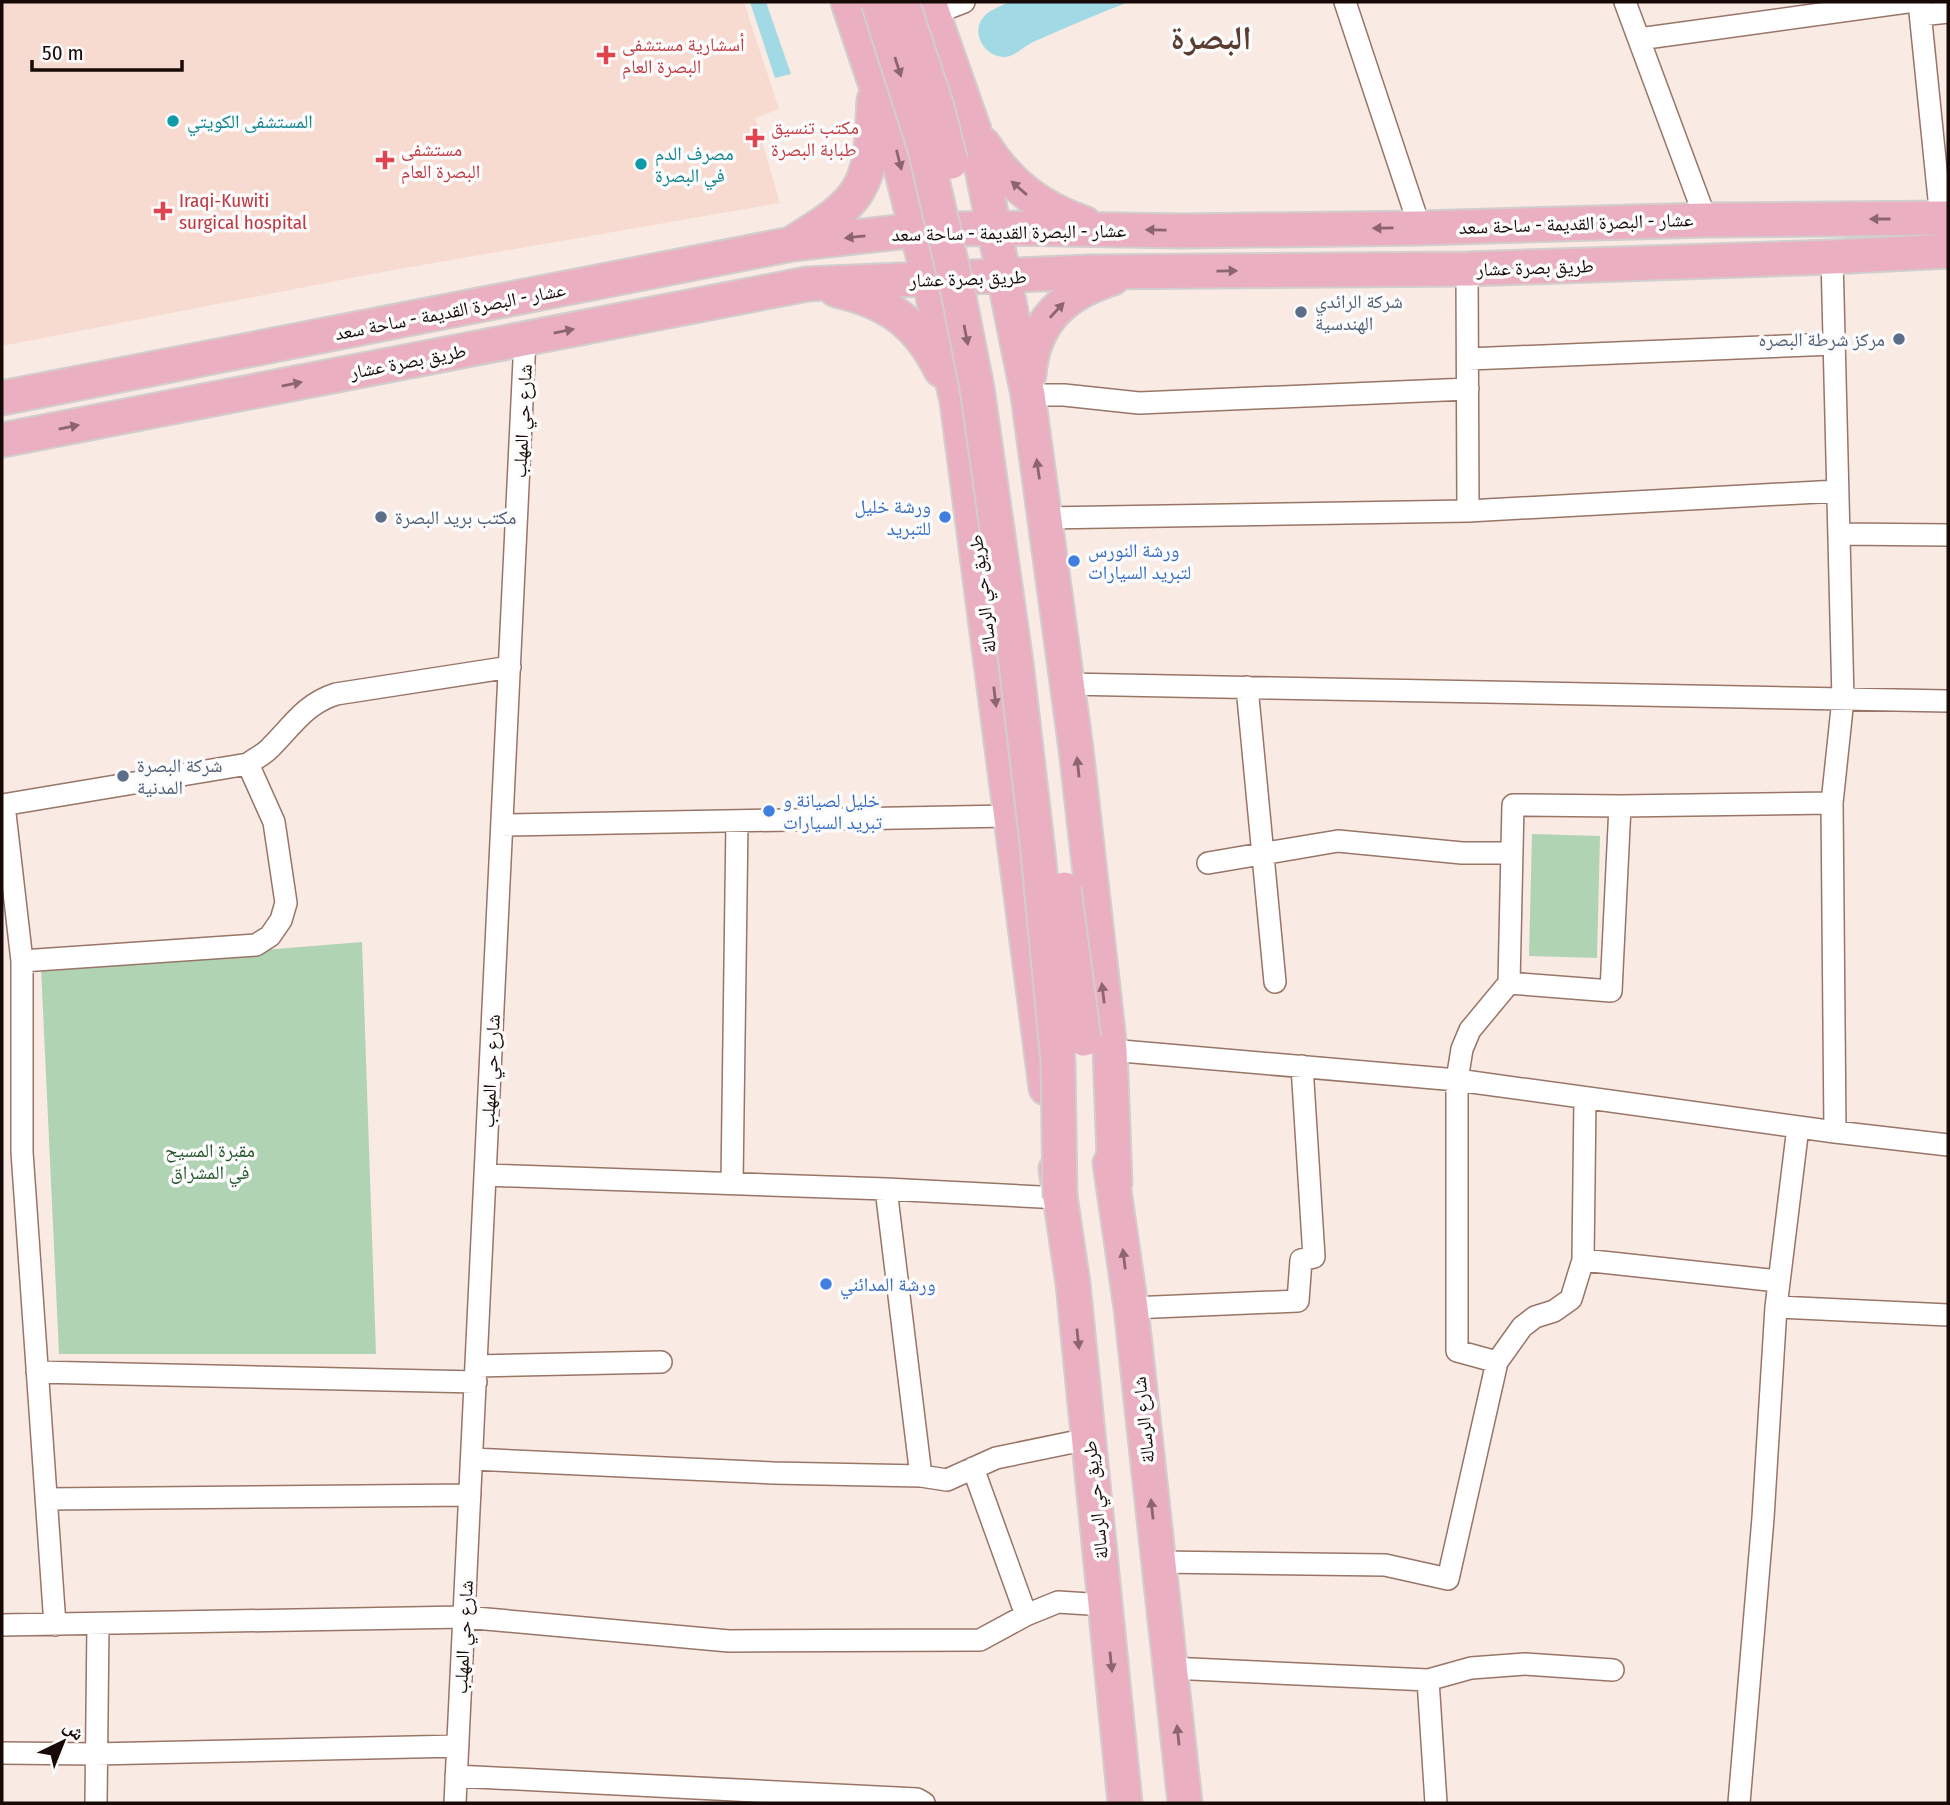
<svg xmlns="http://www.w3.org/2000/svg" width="1950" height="1805" font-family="'Fira Sans Condensed','Noto Naskh Arabic',sans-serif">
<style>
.built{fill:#f8dbd0}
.green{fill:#b0d4b3}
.water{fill:#a1d9e4}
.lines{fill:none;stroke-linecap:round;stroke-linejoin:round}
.minor-casing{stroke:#987567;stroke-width:24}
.primary-casing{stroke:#d1cecd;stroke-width:37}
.minor{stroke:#fff;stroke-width:21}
.primary{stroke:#ebafc2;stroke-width:33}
.primary-bridge-casing{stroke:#d1cecd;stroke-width:37;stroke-linecap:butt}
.primary-bridge{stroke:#ebafc2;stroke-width:33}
.oneway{fill:#8c656d}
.health-dot{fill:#e0444e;stroke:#fbfbfb;stroke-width:2.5}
.culture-dot{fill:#0f9aa8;stroke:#fbfbfb;stroke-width:2.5}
.service-dot{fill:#5c6f8a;stroke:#fbfbfb;stroke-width:2.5}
.shop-dot{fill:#3f7fe0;stroke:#fbfbfb;stroke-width:2.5}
.labels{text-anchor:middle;stroke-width:7;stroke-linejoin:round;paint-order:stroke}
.health-label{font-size:19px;fill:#be3a42;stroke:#fbfbfb;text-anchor:start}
.culture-label{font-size:19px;fill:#0d838f;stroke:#fbfbfb;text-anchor:start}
.street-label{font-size:19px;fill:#170a06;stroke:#fbfbfb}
.service-label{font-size:19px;fill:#4e5e75;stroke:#fbfbfb;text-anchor:start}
.shop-label{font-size:19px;fill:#366cbe;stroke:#fbfbfb;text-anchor:start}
.park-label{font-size:19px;fill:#205429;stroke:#fbfbfb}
.town-label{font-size:33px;font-weight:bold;fill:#5b3c30;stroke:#fbfbfb}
</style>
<rect width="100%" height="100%" fill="#faeae4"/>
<path class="built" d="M2 2H744L779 109 755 118 780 203 382 272 2 346Z"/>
<path class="green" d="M1532 834 1600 836 1597 958 1529 956Z
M362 942 376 1354H59L41 968Z"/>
<path class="water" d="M750 2H766L791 74 775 78Z
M1010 2H1129C1097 14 1065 28 1033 42 1025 46 1018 53 1010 56 989 62 970 36 982 19 988 10 1001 6 1010 2Z"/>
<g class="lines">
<defs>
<path id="minor" d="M1345 2 1420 228
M1625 2 1706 220
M1919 2 1941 219
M933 14 964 2
M1921 15 1948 12
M1639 39 1907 2
M1832 257 1843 699 1832 803 1835 1132
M1467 269 1468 511
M1468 359 1834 344
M1028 395H1064L1139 403 1468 389
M1045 518 1468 511 1837 491
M1839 534 1948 535
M1067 684 1948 701
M1247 687 1275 982
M2 805 248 764C256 758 265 754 271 747 293 725 305 704 336 694L510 667
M4 805 22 961V1152L55 1625
M502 825 1009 816
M1208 863 1338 841 1462 853H1512
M22 961 256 945 270 936 281 920 286 903 274 822 248 764
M1509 983 1611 991 1620 806
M1110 1050 1457 1080 1835 1132 1948 1145
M485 1175 886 1189 1060 1198
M732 1183 737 821
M886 1189 921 1476
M1583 1260 1778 1281
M1776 1307 1948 1315
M1131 1308 1298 1301 1301 1260 1314 1257 1302 1066
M1497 1362 1522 1327 1535 1317 1554 1311 1571 1299 1583 1260 1585 1098
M476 1366 661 1362
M37 1372 476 1382
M472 1459 773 1473 921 1476 947 1480 996 1458 1088 1439
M973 1468 1026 1615
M46 1499 470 1495
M1158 1562 1385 1565 1448 1579 1497 1362 1457 1351V1080L1462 1049 1470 1030 1509 983 1513 805 1620 806 1832 803
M2 1625 464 1617 729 1641 980 1640 1026 1615 1058 1602 1105 1605
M1170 1668 1428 1680 1471 1668 1525 1664 1613 1670
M1428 1680 1436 1803
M2 1753 95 1754 458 1746
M456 1776 917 1799 924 1803
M96 1803 98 1624
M455 1803 525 339
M1739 1803 1763 1518 1776 1307 1798 1127"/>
<path id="primary" d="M848 2 891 130 929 279 957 401 1046 1088
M929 2 974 130 1028 395 1076 749 1110 1050 1115 1183
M983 144C1008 183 1039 208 1084 223
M796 241C817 227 845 212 858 190 874 164 872 129 874 100
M836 290C888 302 917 322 941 370
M1029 375C1033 322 1064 293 1113 278
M2 398 792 244 917 230 1000 228 1182 231 1420 228 1706 220 1948 218
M2 440 807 284 1089 272 1467 269 1832 257 1948 251
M1110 1163 1131 1308 1185 1803
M1056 1169 1073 1284 1125 1803"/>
</defs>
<use href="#minor" class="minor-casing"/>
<use href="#primary" class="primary-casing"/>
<use href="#minor" class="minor"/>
<use href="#primary" class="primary"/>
<defs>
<path id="primary-bridge" d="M878 2 925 149 958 292 977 388 1016 663 1038 852 1058 1061 1060 1198
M902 2 937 107 951 162
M1064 889 1084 1039"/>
</defs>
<use href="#primary-bridge" class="primary-bridge-casing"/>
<use href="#primary-bridge" class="primary-bridge"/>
</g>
<defs><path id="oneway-solid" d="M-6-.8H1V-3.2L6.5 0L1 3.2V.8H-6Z" transform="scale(1.75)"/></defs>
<g class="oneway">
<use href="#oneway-solid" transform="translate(898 67) rotate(72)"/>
<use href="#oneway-solid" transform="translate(899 160) rotate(76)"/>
<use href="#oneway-solid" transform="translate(1019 188) rotate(-139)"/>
<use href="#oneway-solid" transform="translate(1880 219) rotate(180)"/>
<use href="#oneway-solid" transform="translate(1383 228) rotate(179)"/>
<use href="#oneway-solid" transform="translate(1156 230) rotate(-179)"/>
<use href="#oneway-solid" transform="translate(855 237) rotate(174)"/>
<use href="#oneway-solid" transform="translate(1227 271) rotate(-1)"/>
<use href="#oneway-solid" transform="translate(1057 310) rotate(-47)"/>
<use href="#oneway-solid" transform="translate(564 331) rotate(-11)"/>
<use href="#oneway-solid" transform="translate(966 335) rotate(79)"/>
<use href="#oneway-solid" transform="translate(292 384) rotate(-11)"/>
<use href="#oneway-solid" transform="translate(69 427) rotate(-11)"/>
<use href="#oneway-solid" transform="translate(1038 469) rotate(-98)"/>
<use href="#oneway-solid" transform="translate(995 697) rotate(83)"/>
<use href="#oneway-solid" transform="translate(1078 767) rotate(-96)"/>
<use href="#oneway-solid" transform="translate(1103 993) rotate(-97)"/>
<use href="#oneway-solid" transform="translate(1124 1259) rotate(-97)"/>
<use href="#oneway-solid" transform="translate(1078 1339) rotate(84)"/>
<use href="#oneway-solid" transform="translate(1152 1509) rotate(-96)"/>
<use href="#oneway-solid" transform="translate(1111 1662) rotate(84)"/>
<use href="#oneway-solid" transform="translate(1178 1735) rotate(-96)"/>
</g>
<g class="health-dot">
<path d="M602.5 44.5h7v7h7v7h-7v7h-7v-7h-7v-7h7z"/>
<path d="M751.5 127.5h7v7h7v7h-7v7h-7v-7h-7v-7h7z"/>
<path d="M381.5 149.5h7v7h7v7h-7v7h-7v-7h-7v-7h7z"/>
<path d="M159.5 200.5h7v7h7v7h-7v7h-7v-7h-7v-7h7z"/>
</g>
<g class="culture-dot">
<circle cx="173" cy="121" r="7"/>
<circle cx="641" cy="164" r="7"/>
</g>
<g class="service-dot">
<circle cx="1301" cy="312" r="7"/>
<circle cx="1899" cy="339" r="7"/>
<circle cx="381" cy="517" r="7"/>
<circle cx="123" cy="776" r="7"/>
</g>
<g class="shop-dot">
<circle cx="945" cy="517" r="7"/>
<circle cx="1074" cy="561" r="7"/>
<circle cx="769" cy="811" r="7"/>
<circle cx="826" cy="1284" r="7"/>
</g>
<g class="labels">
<g class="health-label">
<text x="622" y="51">أسشارية مستشفى<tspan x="622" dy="22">البصرة العام</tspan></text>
<text x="771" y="134">مكتب تنسيق<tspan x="771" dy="22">طبابة البصرة</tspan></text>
<text x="401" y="156">مستشفى<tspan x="401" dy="22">البصرة العام</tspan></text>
<text x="179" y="207">Iraqi-Kuwiti<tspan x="179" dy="22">surgical hospital</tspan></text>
</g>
<g class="culture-label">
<text x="187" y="128">المستشفى الكويتي</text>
<text x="655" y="160">مصرف الدم<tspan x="655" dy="22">في البصرة</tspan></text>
</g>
<g class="street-label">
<text transform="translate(1576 223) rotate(-2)" y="7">عشار - البصرة القديمة - ساحة سعد</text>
<text transform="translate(1009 232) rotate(-1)" y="7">عشار - البصرة القديمة - ساحة سعد</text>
<text transform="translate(1535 267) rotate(-2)" y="7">طريق بصرة عشار</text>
<text transform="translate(968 278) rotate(-2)" y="7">طريق بصرة عشار</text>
<text transform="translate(450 311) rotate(-11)" y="7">عشار - البصرة القديمة - ساحة سعد</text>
<text transform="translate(408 361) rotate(-11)" y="7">طريق بصرة عشار</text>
<text transform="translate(522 421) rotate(-87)" y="7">شارع حي المهلب</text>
<text transform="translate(982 594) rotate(-97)" y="7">طريق حي الرسالة</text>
<text transform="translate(490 1071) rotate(-87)" y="7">شارع حي المهلب</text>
<text transform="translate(1143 1420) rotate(-96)" y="7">شارع الرسالة</text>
<text transform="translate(1095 1500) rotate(-96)" y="7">طريق حي الرسالة</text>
<text transform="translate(463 1637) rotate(-87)" y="7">شارع حي المهلب</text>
</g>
<g class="service-label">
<text x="1315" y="308">شركة الرائدي<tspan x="1315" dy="22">الهندسية</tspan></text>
<text x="1885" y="346" text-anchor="end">مركز شرطة البصره</text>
<text x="395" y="524">مكتب بريد البصرة</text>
<text x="137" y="772">شركة البصرة<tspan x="137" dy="22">المدنية</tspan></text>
</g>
<g class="shop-label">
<text x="931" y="513" text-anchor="end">ورشة خليل<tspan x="931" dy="22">للتبريد</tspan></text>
<text x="1088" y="557">ورشة النورس<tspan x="1088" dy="22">لتبريد السيارات</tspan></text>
<text x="783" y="807">خليل لصيانة و<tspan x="783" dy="22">تبريد السيارات</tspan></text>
<text x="840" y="1291">ورشة المدائني</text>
</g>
<g class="park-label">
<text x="210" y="1157">مقبرة المسيح<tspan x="210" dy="22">في المشراق</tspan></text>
</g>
<g class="town-label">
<text x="1211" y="49">البصرة</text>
</g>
</g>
<rect width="1950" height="1805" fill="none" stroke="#170a06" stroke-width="7"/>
<g transform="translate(63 1742) rotate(43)" stroke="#fbfbfb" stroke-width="5" paint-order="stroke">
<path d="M0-5L12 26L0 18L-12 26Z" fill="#170a06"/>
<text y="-10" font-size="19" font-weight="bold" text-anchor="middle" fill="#170a06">ش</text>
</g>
<path d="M32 60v10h150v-10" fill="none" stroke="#170a06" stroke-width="3.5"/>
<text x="42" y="60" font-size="21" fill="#170a06" stroke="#fbfbfb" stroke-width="5" paint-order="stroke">50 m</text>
</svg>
